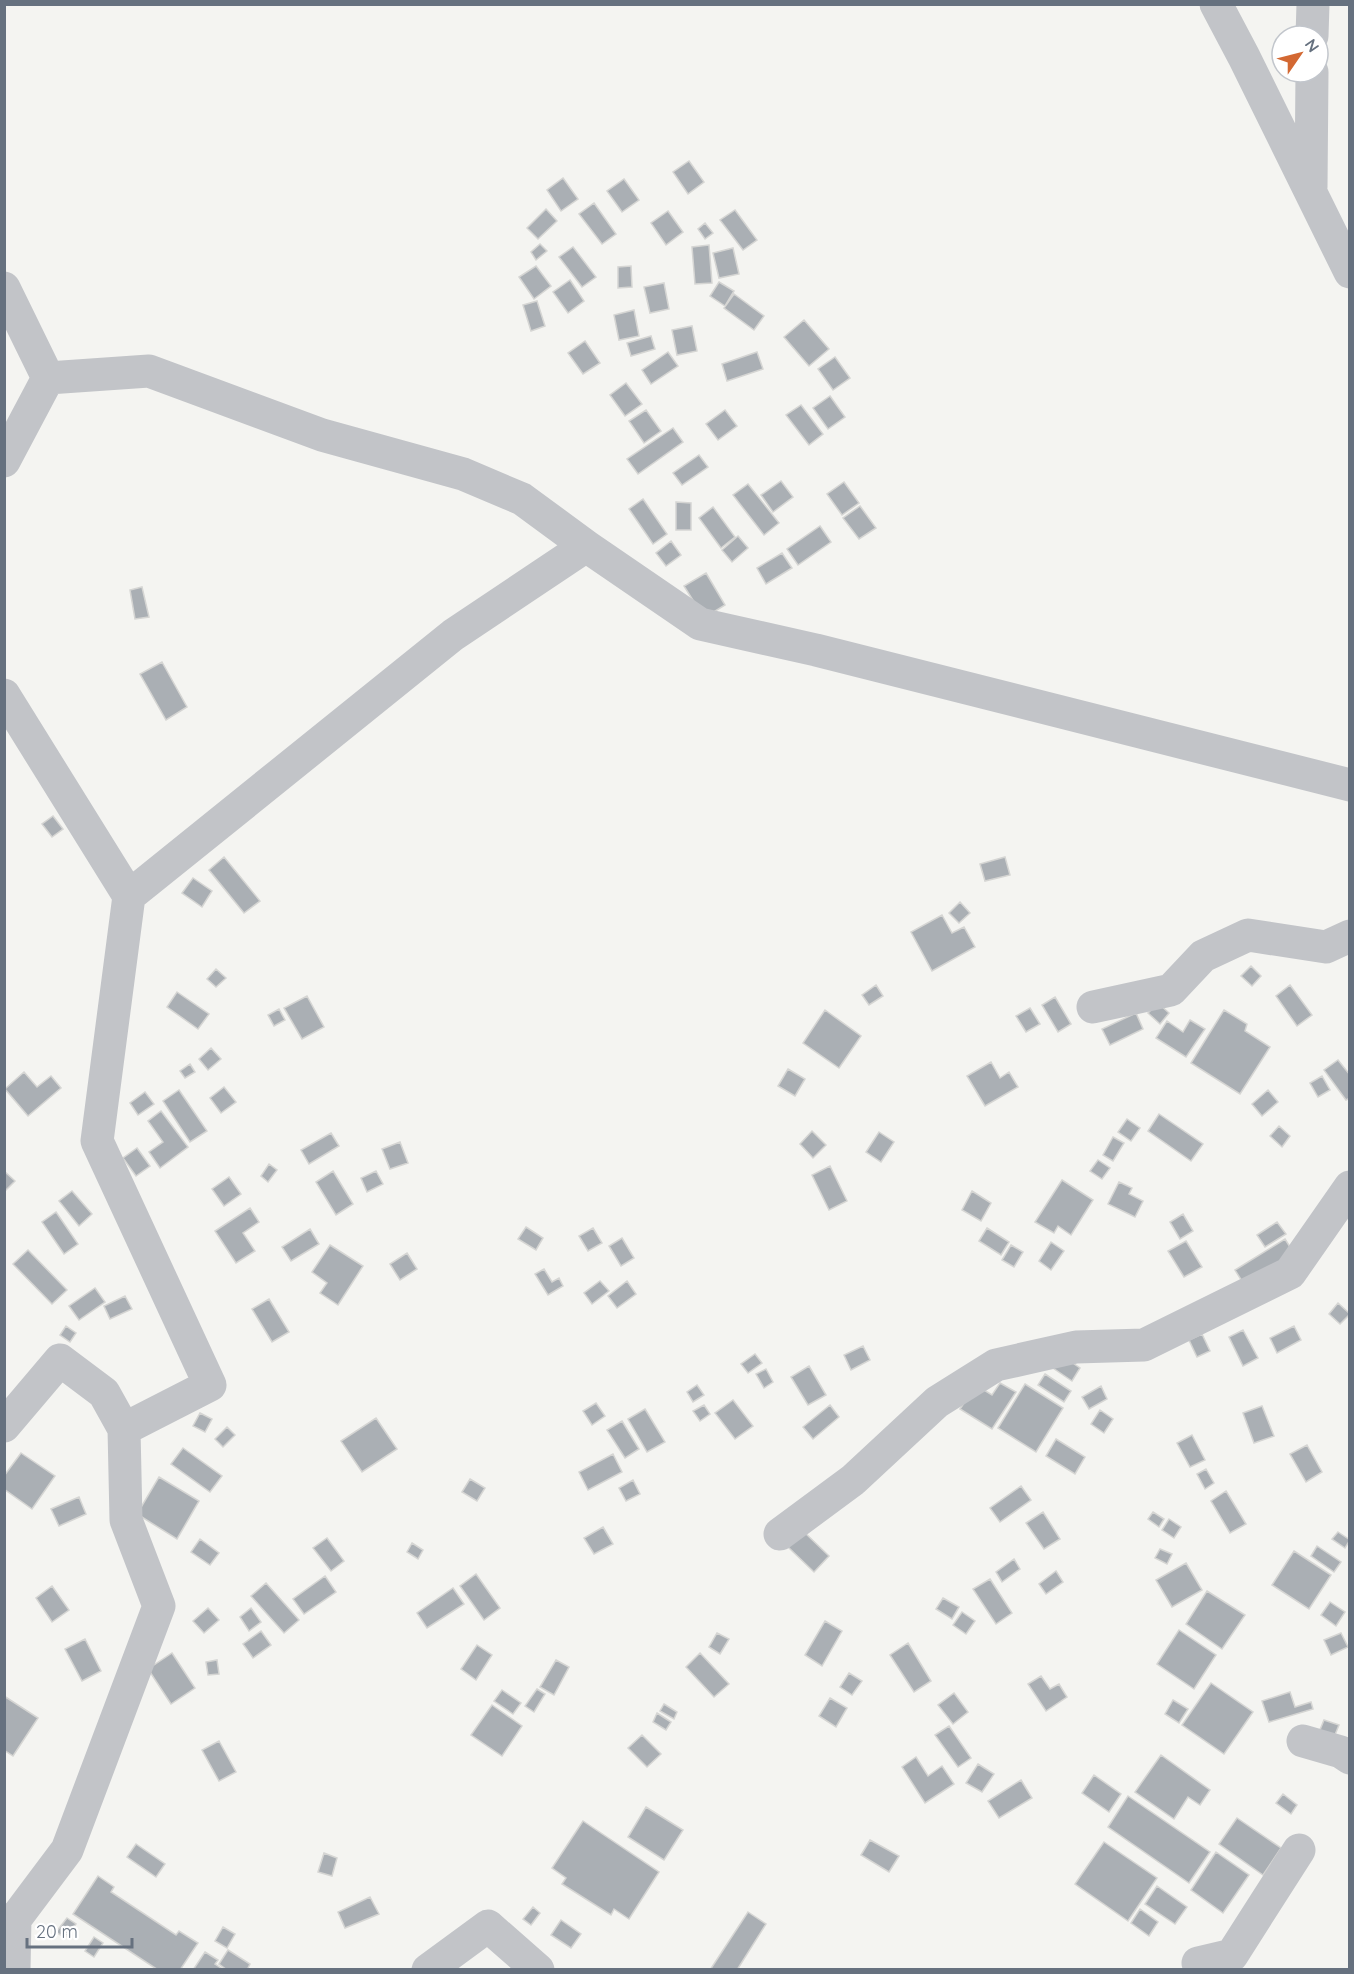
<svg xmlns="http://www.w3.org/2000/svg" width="1354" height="1974" font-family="Quicksand,sans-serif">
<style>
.building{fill:#aaafb4;stroke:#d5d5d3;stroke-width:1.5}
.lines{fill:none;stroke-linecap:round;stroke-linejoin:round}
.minor{stroke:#c2c4c8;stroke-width:33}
</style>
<rect width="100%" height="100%" fill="#f4f4f1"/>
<path class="building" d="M689 161 704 182 688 194 673 172Z
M563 178 578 199 561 211 547 190Z
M624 179 639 200 622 212 607 191Z
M594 203 616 234 602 244 579 214Z
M546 209 557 221 538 239 527 228Z
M735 210 757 240 743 250 720 220Z
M668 211 683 232 666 245 651 223Z
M705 223 713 233 705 239 698 229Z
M540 244 547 251 536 260 531 252Z
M709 245 712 283 695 284 692 247Z
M573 247 596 277 582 287 559 257Z
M733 248 739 274 719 278 713 253Z
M536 266 551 286 534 299 519 277Z
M631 266 632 287 618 288V267Z
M570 280 584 301 568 313 553 292Z
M719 282 734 291 725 306 710 296Z
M664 283 669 309 650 313 644 287Z
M734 294 764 316 754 330 724 308Z
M537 301 545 326 531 331 523 305Z
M634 310 639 336 619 340 614 315Z
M804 320 829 349 809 366 784 337Z
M692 326 697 351 677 355 672 330Z
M651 336 655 349 631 356 627 343Z
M585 341 600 363 583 374 568 353Z
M668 352 678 366 651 384 642 370Z
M757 352 763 369 727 381 722 364Z
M835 357 850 378 833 390 818 369Z
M626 383 642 404 625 416 610 395Z
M830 396 845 417 828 429 813 408Z
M801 405 823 434 809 445 786 415Z
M646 410 661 431 644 443 629 421Z
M725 410 737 426 718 440 706 424Z
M673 428 683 442 638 474 627 459Z
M699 455 708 467 682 485 673 473Z
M781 481 793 497 773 512 761 495Z
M844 482 859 503 842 515 827 494Z
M748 484 779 523 764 535 733 495Z
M643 499 667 534 653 544 629 509Z
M676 502 691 503V530H676Z
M860 506 876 528 859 539 843 518Z
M713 507 735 537 721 548 699 518Z
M820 526 831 542 798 565 787 549Z
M738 536 748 548 732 562 722 550Z
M671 541 681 555 666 566 656 553Z
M782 553 792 568 766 584 757 568Z
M706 573 725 605 704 618 684 586Z
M142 587 149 617 135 619 130 590Z
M162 662 187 707 166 720 140 674Z
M53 816 63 829 52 837 42 824Z
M224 857 260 901 244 913 209 870Z
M1005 857 1010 875 985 881 980 864Z
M193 878 212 891 202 907 182 893Z
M960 902 970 913 959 923 949 913Z
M942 915 952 933 964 927 975 947 932 971 911 932Z
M1251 966 1261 976 1252 986 1241 976Z
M216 969 226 978 216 987 207 979Z
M876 985 883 996 869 1005 862 995Z
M1290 985 1312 1015 1297 1026 1276 996Z
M177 992 209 1014 198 1029 167 1007Z
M307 996 324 1027 302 1039 284 1008Z
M1055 997 1071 1024 1058 1032 1042 1005Z
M1158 1003 1169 1013 1160 1024 1148 1013Z
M1030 1008 1040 1024 1026 1032 1016 1016Z
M279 1009 285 1020 274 1026 268 1015Z
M825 1010 861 1036 839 1068 803 1043Z
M1224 1010 1247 1024 1245 1031 1270 1047 1240 1094 1191 1063Z
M1136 1013 1143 1029 1110 1045 1102 1029Z
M1190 1020 1205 1029 1186 1057 1156 1038 1167 1021 1183 1032Z
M211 1048 221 1059 208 1070 199 1059Z
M1338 1060 1350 1075V1098L1346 1100 1324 1070Z
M991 1062 1000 1078 1009 1072 1018 1087 985 1106 967 1076Z
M190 1064 195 1072 185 1078 180 1071Z
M788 1069 805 1079 795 1096 778 1086Z
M24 1072 37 1087 51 1076 61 1088 28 1116 5 1089Z
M1322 1076 1330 1090 1318 1097 1310 1083Z
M224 1087 236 1102 221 1113 210 1098Z
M179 1090 207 1131 190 1142 163 1101Z
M1268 1090 1278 1102 1262 1116 1252 1104Z
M145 1092 154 1104 138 1115 130 1103Z
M161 1111 188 1147 160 1168 149 1152 163 1142 148 1121Z
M1159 1114 1203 1144 1191 1161 1148 1131Z
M1127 1119 1140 1128 1131 1141 1118 1132Z
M1279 1126 1290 1136 1282 1147 1270 1136Z
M812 1131 826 1145 813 1158 800 1144Z
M879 1132 894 1142 881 1162 866 1152Z
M331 1133 339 1146 309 1164 301 1150Z
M1113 1137 1124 1143 1113 1161 1103 1155Z
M400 1142 408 1163 390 1169 382 1149Z
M137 1148 150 1166 136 1176 123 1158Z
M1098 1160 1110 1168 1102 1179 1090 1171Z
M269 1164 277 1170 268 1182 261 1176Z
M830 1166 847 1201 829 1210 812 1175Z
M4 1171 15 1181 4 1192Z
M333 1171 353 1204 336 1215 316 1182Z
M376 1171 383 1184 367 1192 361 1178Z
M229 1177 241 1194 224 1206 212 1189Z
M1062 1180 1093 1200 1071 1235 1058 1226 1054 1233 1035 1222Z
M1119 1182 1132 1188 1129 1194 1143 1201 1135 1217 1108 1204Z
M72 1191 92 1214 79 1226 59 1201Z
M972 1191 991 1203 981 1221 962 1210Z
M250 1208 259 1222 243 1233 255 1251 236 1263 215 1231Z
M56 1212 78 1244 64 1254 42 1222Z
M1183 1214 1193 1231 1180 1239 1170 1222Z
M1277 1222 1286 1234 1265 1247 1257 1235Z
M526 1227 543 1238 536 1250 518 1239Z
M593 1228 602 1243 588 1251 579 1236Z
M987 1228 1009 1242 1001 1255 979 1241Z
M310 1229 319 1244 291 1261 282 1247Z
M622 1238 634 1258 621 1266 609 1246Z
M1285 1239 1295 1255 1245 1286 1235 1270Z
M1186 1241 1202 1267 1184 1277 1168 1251Z
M1051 1242 1064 1251 1051 1270 1039 1261Z
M330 1245 363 1266 338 1305 320 1293 327 1283 312 1272Z
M1011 1245 1023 1252 1014 1267 1002 1260Z
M28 1250 67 1290 52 1304 13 1264Z
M407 1253 417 1269 400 1280 390 1264Z
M544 1269 552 1282 559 1278 563 1286 548 1295 535 1274Z
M600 1281 609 1291 592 1304 584 1293Z
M627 1281 636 1294 617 1308 608 1296Z
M95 1288 105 1302 79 1320 69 1306Z
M125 1296 132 1309 110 1319 104 1306Z
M269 1299 289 1332 272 1342 252 1309Z
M1338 1303 1350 1314 1340 1324 1329 1314Z
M66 1326 76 1333 70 1342 60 1335Z
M1294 1326 1301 1340 1277 1353 1270 1338Z
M1243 1330 1258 1358 1243 1366 1229 1337Z
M1202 1334 1210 1351 1197 1357 1189 1340Z
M863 1346 870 1360 851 1370 844 1355Z
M1058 1353 1080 1368 1072 1381 1050 1366Z
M755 1354 762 1363 748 1373 741 1364Z
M809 1366 826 1395 808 1405 791 1377Z
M766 1369 773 1382 764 1388 756 1374Z
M1045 1374 1071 1391 1064 1402 1038 1385Z
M1000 1383 1016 1392 992 1429 960 1409 976 1385 992 1395Z
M1025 1384 1063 1408 1036 1452 998 1428Z
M697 1385 704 1395 693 1402 687 1392Z
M1101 1386 1107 1399 1089 1409 1082 1397Z
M733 1400 753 1426 735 1439 715 1413Z
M596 1403 605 1416 592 1425 583 1411Z
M704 1405 710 1414 700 1421 693 1411Z
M830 1405 839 1417 813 1439 803 1427Z
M1262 1406 1274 1436 1254 1443 1243 1413Z
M645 1409 665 1442 647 1452 628 1419Z
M1100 1410 1113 1419 1104 1433 1091 1424Z
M200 1413 212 1419 205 1432 193 1426Z
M376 1418 397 1449 362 1472 341 1441Z
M622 1421 639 1449 625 1458 607 1430Z
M227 1427 235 1435 223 1447 215 1439Z
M1192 1435 1205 1460 1190 1467 1177 1443Z
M1056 1439 1085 1457 1075 1474 1046 1456Z
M1307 1445 1322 1472 1306 1482 1290 1454Z
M183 1448 222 1476 210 1492 171 1464Z
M21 1453 55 1476 32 1509 4 1489V1476Z
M613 1454 622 1472 588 1490 579 1472Z
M1206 1469 1214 1483 1205 1489 1197 1474Z
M159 1477 199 1501 177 1539 137 1514Z
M470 1479 485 1488 477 1501 462 1492Z
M633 1480 640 1494 626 1501 619 1488Z
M1021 1486 1031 1500 1000 1522 990 1508Z
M1226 1491 1246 1524 1230 1533 1211 1501Z
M79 1497 86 1514 59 1526 51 1509Z
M1043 1512 1060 1539 1044 1549 1026 1523Z
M1153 1512 1164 1519 1159 1527 1148 1519Z
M1169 1519 1181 1527 1174 1538 1162 1530Z
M603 1527 613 1544 594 1554 584 1538Z
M803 1531 829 1556 814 1572 788 1547Z
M1338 1532 1350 1540 1345 1548 1332 1539Z
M327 1538 344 1561 331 1571 313 1548Z
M200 1539 219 1553 210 1565 191 1552Z
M412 1543 423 1550 418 1559 407 1552Z
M1317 1546 1341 1562 1334 1572 1311 1556Z
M1160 1549 1172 1554 1167 1564 1155 1558Z
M1294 1551 1331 1575 1309 1609 1272 1585Z
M1014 1559 1020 1569 1002 1582 996 1572Z
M1186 1563 1202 1590 1172 1607 1156 1580Z
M1056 1571 1063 1582 1046 1594 1039 1584Z
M476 1574 500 1608 484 1620 460 1586Z
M325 1576 336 1592 304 1614 293 1599Z
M990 1579 1012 1613 996 1624 973 1589Z
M266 1583 299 1620 284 1633 251 1596Z
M52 1586 69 1610 52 1622 36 1598Z
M453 1588 464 1604 427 1628 417 1613Z
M1207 1591 1245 1615 1222 1649 1186 1624Z
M943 1598 959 1607 952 1619 936 1609Z
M1330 1602 1345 1612 1336 1626 1321 1615Z
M208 1608 219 1620 204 1633 193 1621Z
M251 1608 261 1622 249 1631 240 1617Z
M962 1612 975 1621 966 1634 953 1625Z
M825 1621 842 1631 822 1666 805 1655Z
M1179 1630 1216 1655 1194 1689 1157 1664Z
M261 1631 271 1645 253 1658 243 1644Z
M717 1633 729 1639 720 1654 709 1647Z
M1341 1633 1348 1647 1331 1655 1324 1640Z
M85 1639 101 1671 82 1681 65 1649Z
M908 1643 931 1681 914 1692 890 1655Z
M477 1645 492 1655 476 1680 461 1669Z
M172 1653 195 1688 171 1704 148 1669Z
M700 1653 729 1684 714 1697 686 1667Z
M217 1660 219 1674 208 1675 206 1662Z
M556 1660 569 1667 554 1695 540 1687Z
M849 1673 862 1681 852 1695 840 1687Z
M1041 1676 1050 1689 1059 1684 1067 1697 1046 1711 1028 1684Z
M1211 1683 1253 1712 1224 1754 1182 1725Z
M537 1689 545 1694 534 1712 525 1706Z
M502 1690 521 1703 513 1714 494 1701Z
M1290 1692 1295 1707 1311 1702 1313 1709 1269 1722 1262 1701Z
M954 1693 968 1712 953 1724 938 1705Z
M4 1696 38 1718 13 1756 4 1750Z
M830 1698 847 1708 836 1727 819 1716Z
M1173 1700 1188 1709 1179 1723 1165 1714Z
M664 1704 677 1712 674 1719 660 1711Z
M492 1705 522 1726 502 1756 471 1735Z
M657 1713 671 1722 666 1730 653 1722Z
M1324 1720 1339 1725 1332 1742 1317 1737Z
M949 1726 971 1758 958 1767 935 1735Z
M642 1735 661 1754 647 1767 628 1748Z
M219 1741 236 1772 219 1781 202 1750Z
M1161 1755 1210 1790 1200 1805 1188 1797 1174 1819 1135 1792Z
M916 1757 928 1776 942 1766 954 1784 925 1803 902 1767Z
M978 1764 994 1774 982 1792 966 1783Z
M1094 1775 1121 1794 1109 1812 1082 1793Z
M1021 1780 1032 1798 999 1818 988 1801Z
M1283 1794 1297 1805 1291 1814 1276 1803Z
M1128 1796 1210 1852 1189 1883 1108 1827Z
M646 1807 683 1830 664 1860 628 1837Z
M1237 1818 1281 1848 1263 1875 1219 1844Z
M583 1821 659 1872 629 1919 614 1909 611 1915 562 1884 566 1878 552 1868Z
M870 1840 899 1856 889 1872 861 1855Z
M1104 1842 1157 1878 1128 1921 1075 1884Z
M136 1844 165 1864 156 1877 127 1857Z
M1216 1852 1249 1875 1223 1913 1191 1890Z
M324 1853 337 1858 332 1876 318 1872Z
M98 1876 114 1887 111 1892 176 1935 179 1931 198 1943 180 1970H158L73 1914Z
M1157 1886 1187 1907 1175 1924 1145 1904Z
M370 1897 379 1914 345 1928 338 1912Z
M533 1907 540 1913 531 1925 523 1919Z
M1140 1909 1158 1922 1149 1936 1131 1923Z
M748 1912 766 1924 737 1970H710Z
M67 1918 76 1924 65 1938 56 1932Z
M561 1920 581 1934 571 1948 551 1935Z
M223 1927 235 1934 227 1948 215 1941Z
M94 1937 103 1943 94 1957 85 1951Z
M228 1950 250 1964 247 1970H227L219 1964Z
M205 1952 218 1960 215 1964 224 1970H193Z"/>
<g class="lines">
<path class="minor" d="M1216 4 1244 57 1350 272
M1312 36 1313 4
M1311 187 1312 72
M4 288 48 378 149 371 322 435 463 474 522 499 586 546
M4 461 48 378
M4 695 129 896 97 1141 210 1385 124 1429
M129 896 453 635 586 546 700 624 816 650 1350 785
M1093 1007 1171 990 1203 956 1248 935 1326 947 1350 936
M4 1426 60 1360 104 1393 124 1429 126 1520 159 1606 67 1850 4 1934
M780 1534 853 1480 937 1402 996 1365 1076 1347 1144 1345 1290 1273 1350 1187
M1303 1741 1341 1752 1350 1758
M1198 1963 1232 1955 1299 1850
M14 1970 15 1917
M428 1970 488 1926 538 1970"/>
</g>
<rect width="1354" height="1974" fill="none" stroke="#66717f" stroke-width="12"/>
<g transform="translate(1300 54) rotate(55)"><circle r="28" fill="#ffffff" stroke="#c2c6cc" stroke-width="1.5"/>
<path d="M0-4.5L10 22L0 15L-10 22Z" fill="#d36832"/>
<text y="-9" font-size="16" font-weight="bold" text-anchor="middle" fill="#66717f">N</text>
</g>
<path d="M27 1938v9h105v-9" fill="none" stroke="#66717f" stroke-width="3"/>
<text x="36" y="1938" font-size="18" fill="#66717f" stroke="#ffffff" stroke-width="4.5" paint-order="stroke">20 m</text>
</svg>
